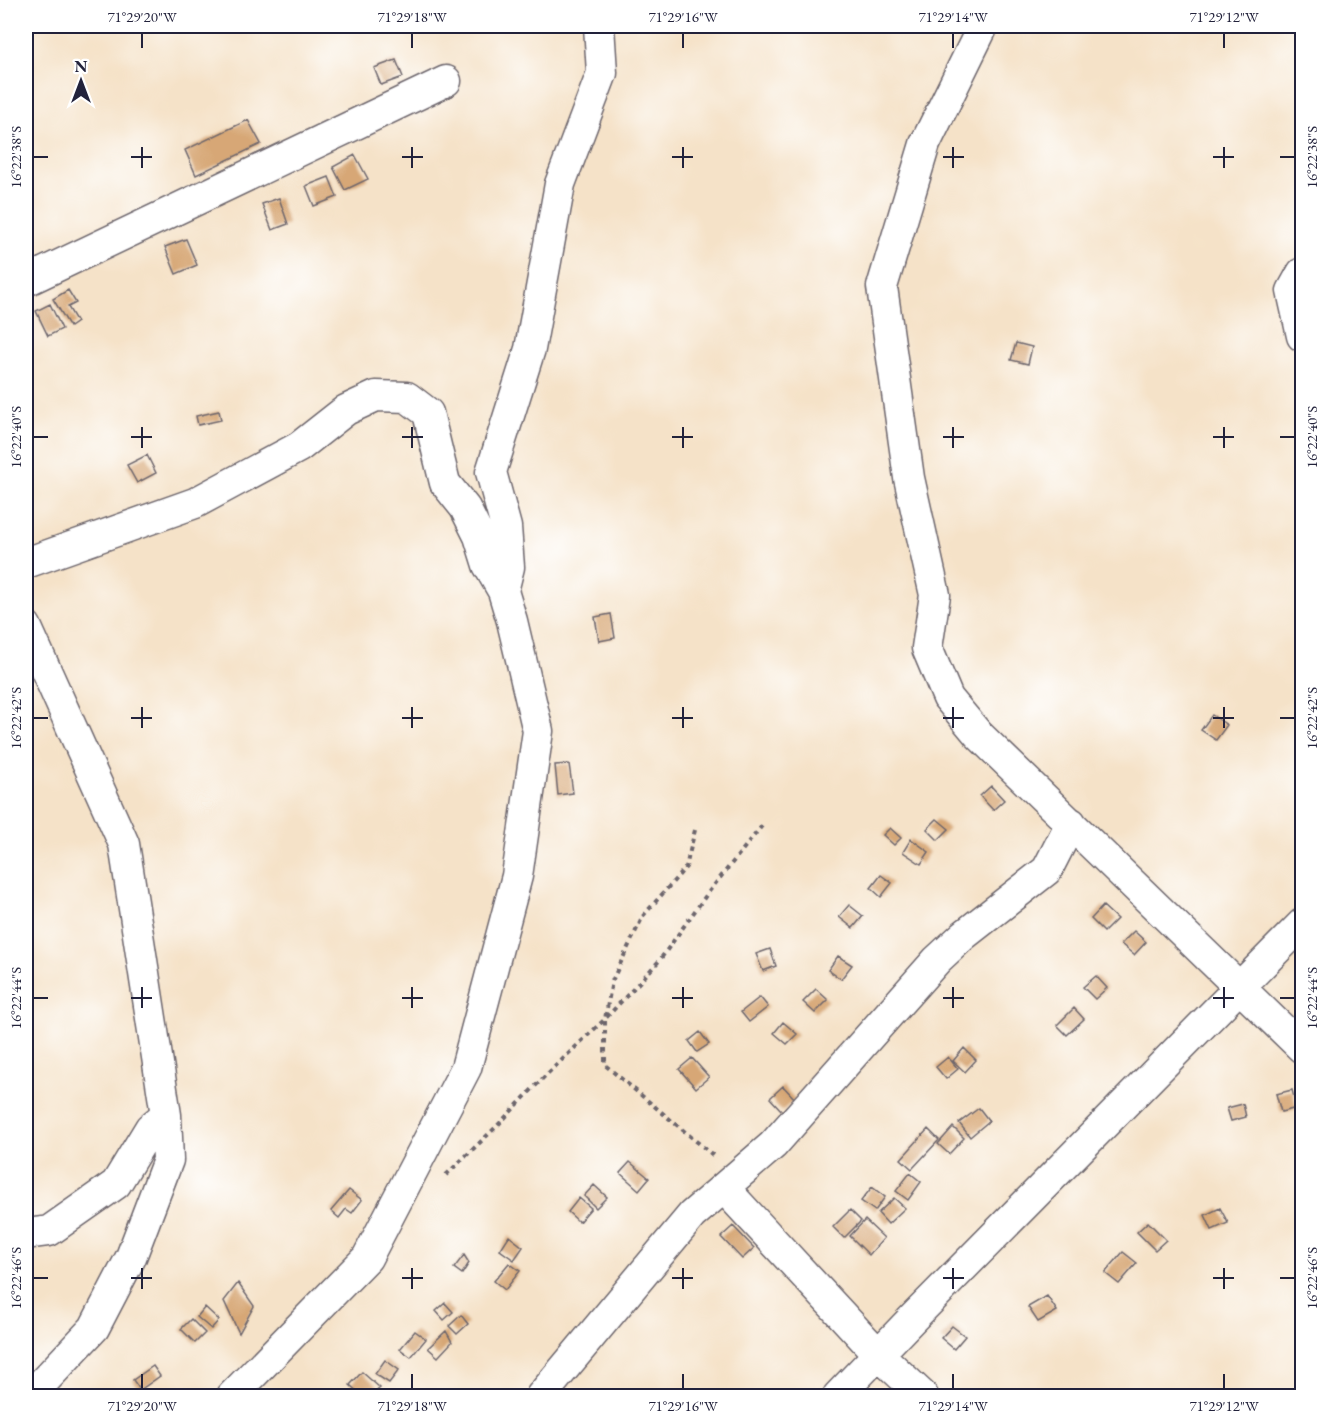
<svg xmlns="http://www.w3.org/2000/svg" width="1328" height="1422" font-family="'EB Garamond',serif">
<style>
.building{fill:#d7a776}
.lines{fill:none;stroke-linecap:round;stroke-linejoin:round}
.minor-casing{stroke:#6c656c;stroke-width:33}
.path{stroke:#6c656c;stroke-width:4;stroke-dasharray:4.5 4.5;stroke-linecap:butt}
.minor{stroke:#fff;stroke-width:30}
.ticks{fill:none;stroke:#22223b;stroke-width:2}
.neatline{fill:none;stroke:#22223b;stroke-width:2}
.ticks-label{font-size:15px;text-anchor:middle;fill:#22223b}
</style>
<rect width="100%" height="100%" fill="#fff"/>
<filter id="ink" filterUnits="userSpaceOnUse"><feTurbulence type="fractalNoise" baseFrequency=".0167" numOctaves="2"/><feDisplacementMap in="SourceGraphic" scale="12" xChannelSelector="R" yChannelSelector="G"/><feConvolveMatrix kernelMatrix="1 2 1 2 8 2 1 2 1" color-interpolation-filters="sRGB"/></filter>
<filter id="wash" filterUnits="userSpaceOnUse"><feTurbulence type="fractalNoise" baseFrequency=".008" numOctaves="4" result="noise"/><feDisplacementMap in="SourceGraphic" scale="24" xChannelSelector="R" yChannelSelector="G"/><feGaussianBlur stdDeviation="1.35" result="paint"/><feColorMatrix in="noise" values="0 0 0 0 0 0 0 0 0 0 0 0 0 0 0 0 0 1.4 0 .05"/><feComposite in="paint" operator="in"/></filter>
<g filter="url(#wash)">
<rect width="100%" height="100%" fill="#f5e2c8"/>
<g id="blocks">
<path class="building" d="M396 60 403 77 381 85 374 68Z
M248 120 261 144 196 175 185 150Z
M355 155 368 179 345 190 333 167Z
M329 177 337 197 314 206 306 186Z
M279 198 288 224 272 230 262 204Z
M186 239 197 265 176 274 165 247Z
M68 290 76 303 68 307 77 322 70 327 53 299Z
M50 304 62 329 48 336 36 311Z
M1016 343 1032 347 1028 364 1011 360Z
M219 411 221 420 198 425 196 416Z
M147 455 156 473 137 483 127 465Z
M611 614 615 638 599 641 595 617Z
M1212 715 1227 725 1216 740 1201 730Z
M569 764 573 793 558 795 555 765Z
M991 786 1004 800 993 810 980 796Z
M937 819 949 829 938 840 927 829Z
M890 828 901 838 894 845 883 835Z
M911 839 929 852 921 864 903 852Z
M881 875 892 883 881 897 871 888Z
M849 905 863 916 853 928 839 917Z
M1103 906 1117 919 1104 932 1091 919Z
M1134 931 1146 942 1134 955 1121 944Z
M770 949 776 966 763 971 756 954Z
M838 956 852 965 841 979 828 970Z
M1096 976 1107 988 1095 999 1083 987Z
M816 989 828 1000 815 1013 803 1002Z
M760 997 768 1007 749 1022 741 1012Z
M1074 1008 1084 1019 1067 1035 1057 1025Z
M783 1022 797 1034 787 1044 774 1033Z
M700 1032 709 1044 697 1052 689 1041Z
M964 1048 976 1060 965 1072 953 1061Z
M948 1057 958 1069 946 1079 936 1067Z
M692 1058 709 1077 696 1088 679 1069Z
M783 1086 795 1099 782 1111 770 1098Z
M1292 1090 1297 1108 1281 1112 1276 1094Z
M1243 1104 1246 1117 1231 1121 1227 1108Z
M979 1108 989 1121 970 1137 959 1123Z
M953 1127 964 1138 949 1154 938 1144Z
M928 1129 939 1140 912 1169 901 1159Z
M630 1162 649 1178 639 1190 620 1173Z
M910 1173 921 1182 908 1200 896 1191Z
M594 1185 607 1197 596 1208 584 1196Z
M872 1187 885 1197 875 1211 861 1201Z
M349 1190 362 1200 352 1213 346 1209 339 1218 331 1211Z
M579 1198 591 1208 579 1222 568 1212Z
M894 1198 905 1208 888 1224 878 1213Z
M1220 1208 1228 1223 1212 1230 1205 1215Z
M850 1210 861 1221 844 1238 833 1227Z
M865 1220 884 1238 869 1255 850 1236Z
M1148 1222 1166 1240 1155 1250 1137 1232Z
M733 1226 754 1248 742 1259 721 1237Z
M509 1236 523 1247 514 1260 500 1250Z
M1123 1252 1137 1263 1119 1284 1105 1273Z
M464 1255 469 1263 462 1274 454 1268Z
M509 1263 520 1271 505 1290 494 1281Z
M238 1283 254 1306 239 1333 224 1301Z
M1047 1296 1057 1311 1038 1322 1028 1307Z
M445 1303 453 1312 444 1320 436 1311Z
M205 1307 219 1320 211 1329 197 1317Z
M461 1315 468 1324 457 1334 449 1326Z
M191 1319 205 1333 195 1343 181 1329Z
M952 1326 965 1336 954 1349 941 1338Z
M415 1331 426 1339 411 1357 400 1349Z
M446 1331 452 1342 438 1357 428 1348Z
M385 1360 399 1370 389 1383 375 1374Z
M153 1366 160 1376 140 1390 133 1380Z
M362 1372 380 1388 371 1396H362L350 1385Z"/>
</g>
</g>
<g filter="url(#ink)">
<use href="#blocks" fill-opacity="0" stroke="#6c656c" stroke-width="1.5"/>
<g class="lines">
<defs>
<path id="minor" d="M983 26 925 144 882 287 909 478 935 595 927 648 948 698 978 734 1302 1048
M1302 273 1292 291 1302 336
M26 281 446 81
M26 563 195 503 299 447 346 410 376 396 407 397 428 413 445 483 465 508 479 536 488 565 503 591 512 621 538 731 517 876 466 1068 367 1258 232 1396
M503 591 509 567 506 527 491 472 530 349 560 184 602 73 599 26
M26 626 124 844 166 1115 150 1128 116 1184 49 1231 26 1234
M724 1188 878 1354 923 1396
M30 1396 94 1328 131 1257 168 1160 166 1115
M541 1396 692 1215 773 1145 937 960 964 935 1047 870 1071 823
M838 1396 911 1320 1302 924"/>
</defs>
<use href="#minor" class="minor-casing"/>
<path class="path" d="M695 830 686 867 643 916 612 981 605 1019V1065L714 1156
M446 1175 495 1128 545 1076 605 1019 659 961 707 894 765 822"/>
<use href="#minor" class="minor"/>
</g>
</g>
<path class="ticks" d="M142 33V48M412 33V48M683 33V48M953 33V48M1224 33V48M142 147V168M412 147V168M683 147V168M953 147V168M1224 147V168M33 157H48M131 157H152M402 157H423M672 157H693M943 157H964M1213 157H1234M1280 157H1295M142 427V448M412 427V448M683 427V448M953 427V448M1224 427V448M33 437H48M131 437H152M402 437H423M672 437H693M943 437H964M1213 437H1234M1280 437H1295M142 707V728M412 707V728M683 707V728M953 707V728M1224 707V728M33 718H48M131 718H152M402 718H423M672 718H693M943 718H964M1213 718H1234M1280 718H1295M142 987V1008M412 987V1008M683 987V1008M953 987V1008M1224 987V1008M33 998H48M131 998H152M402 998H423M672 998H693M943 998H964M1213 998H1234M1280 998H1295M142 1268V1289M412 1268V1289M683 1268V1289M953 1268V1289M1224 1268V1289M33 1278H48M131 1278H152M402 1278H423M672 1278H693M943 1278H964M1213 1278H1234M1280 1278H1295M142 1374V1389M412 1374V1389M683 1374V1389M953 1374V1389M1224 1374V1389"/>
<rect width="1328" height="1422" fill="none" stroke="#fff" stroke-width="66"/>
<g transform="translate(81 81)" stroke="#ffffff" stroke-width="4.5" paint-order="stroke">
<path d="M0-4.5L10 22L0 15L-10 22Z" fill="#22223b"/>
<text y="-9" font-size="16" font-weight="bold" text-anchor="middle" fill="#22223b">N</text>
</g>
<rect x="33" y="33" width="1262" height="1356" class="neatline"/>
<g class="ticks-label">
<text x="142" y="22">71°29'20"W</text>
<text x="412" y="22">71°29'18"W</text>
<text x="683" y="22">71°29'16"W</text>
<text x="953" y="22">71°29'14"W</text>
<text x="1224" y="22">71°29'12"W</text>
<text transform="translate(16 157) rotate(-90)" y="5">16°22'38"S</text>
<text transform="translate(1312 157) rotate(-90)" y="5">16°22'38"S</text>
<text transform="translate(16 437) rotate(-90)" y="5">16°22'40"S</text>
<text transform="translate(1312 437) rotate(-90)" y="5">16°22'40"S</text>
<text transform="translate(16 718) rotate(-90)" y="5">16°22'42"S</text>
<text transform="translate(1312 718) rotate(-90)" y="5">16°22'42"S</text>
<text transform="translate(16 998) rotate(-90)" y="5">16°22'44"S</text>
<text transform="translate(1312 998) rotate(-90)" y="5">16°22'44"S</text>
<text transform="translate(16 1278) rotate(-90)" y="5">16°22'46"S</text>
<text transform="translate(1312 1278) rotate(-90)" y="5">16°22'46"S</text>
<text x="142" y="1411">71°29'20"W</text>
<text x="412" y="1411">71°29'18"W</text>
<text x="683" y="1411">71°29'16"W</text>
<text x="953" y="1411">71°29'14"W</text>
<text x="1224" y="1411">71°29'12"W</text>
</g>
</svg>
